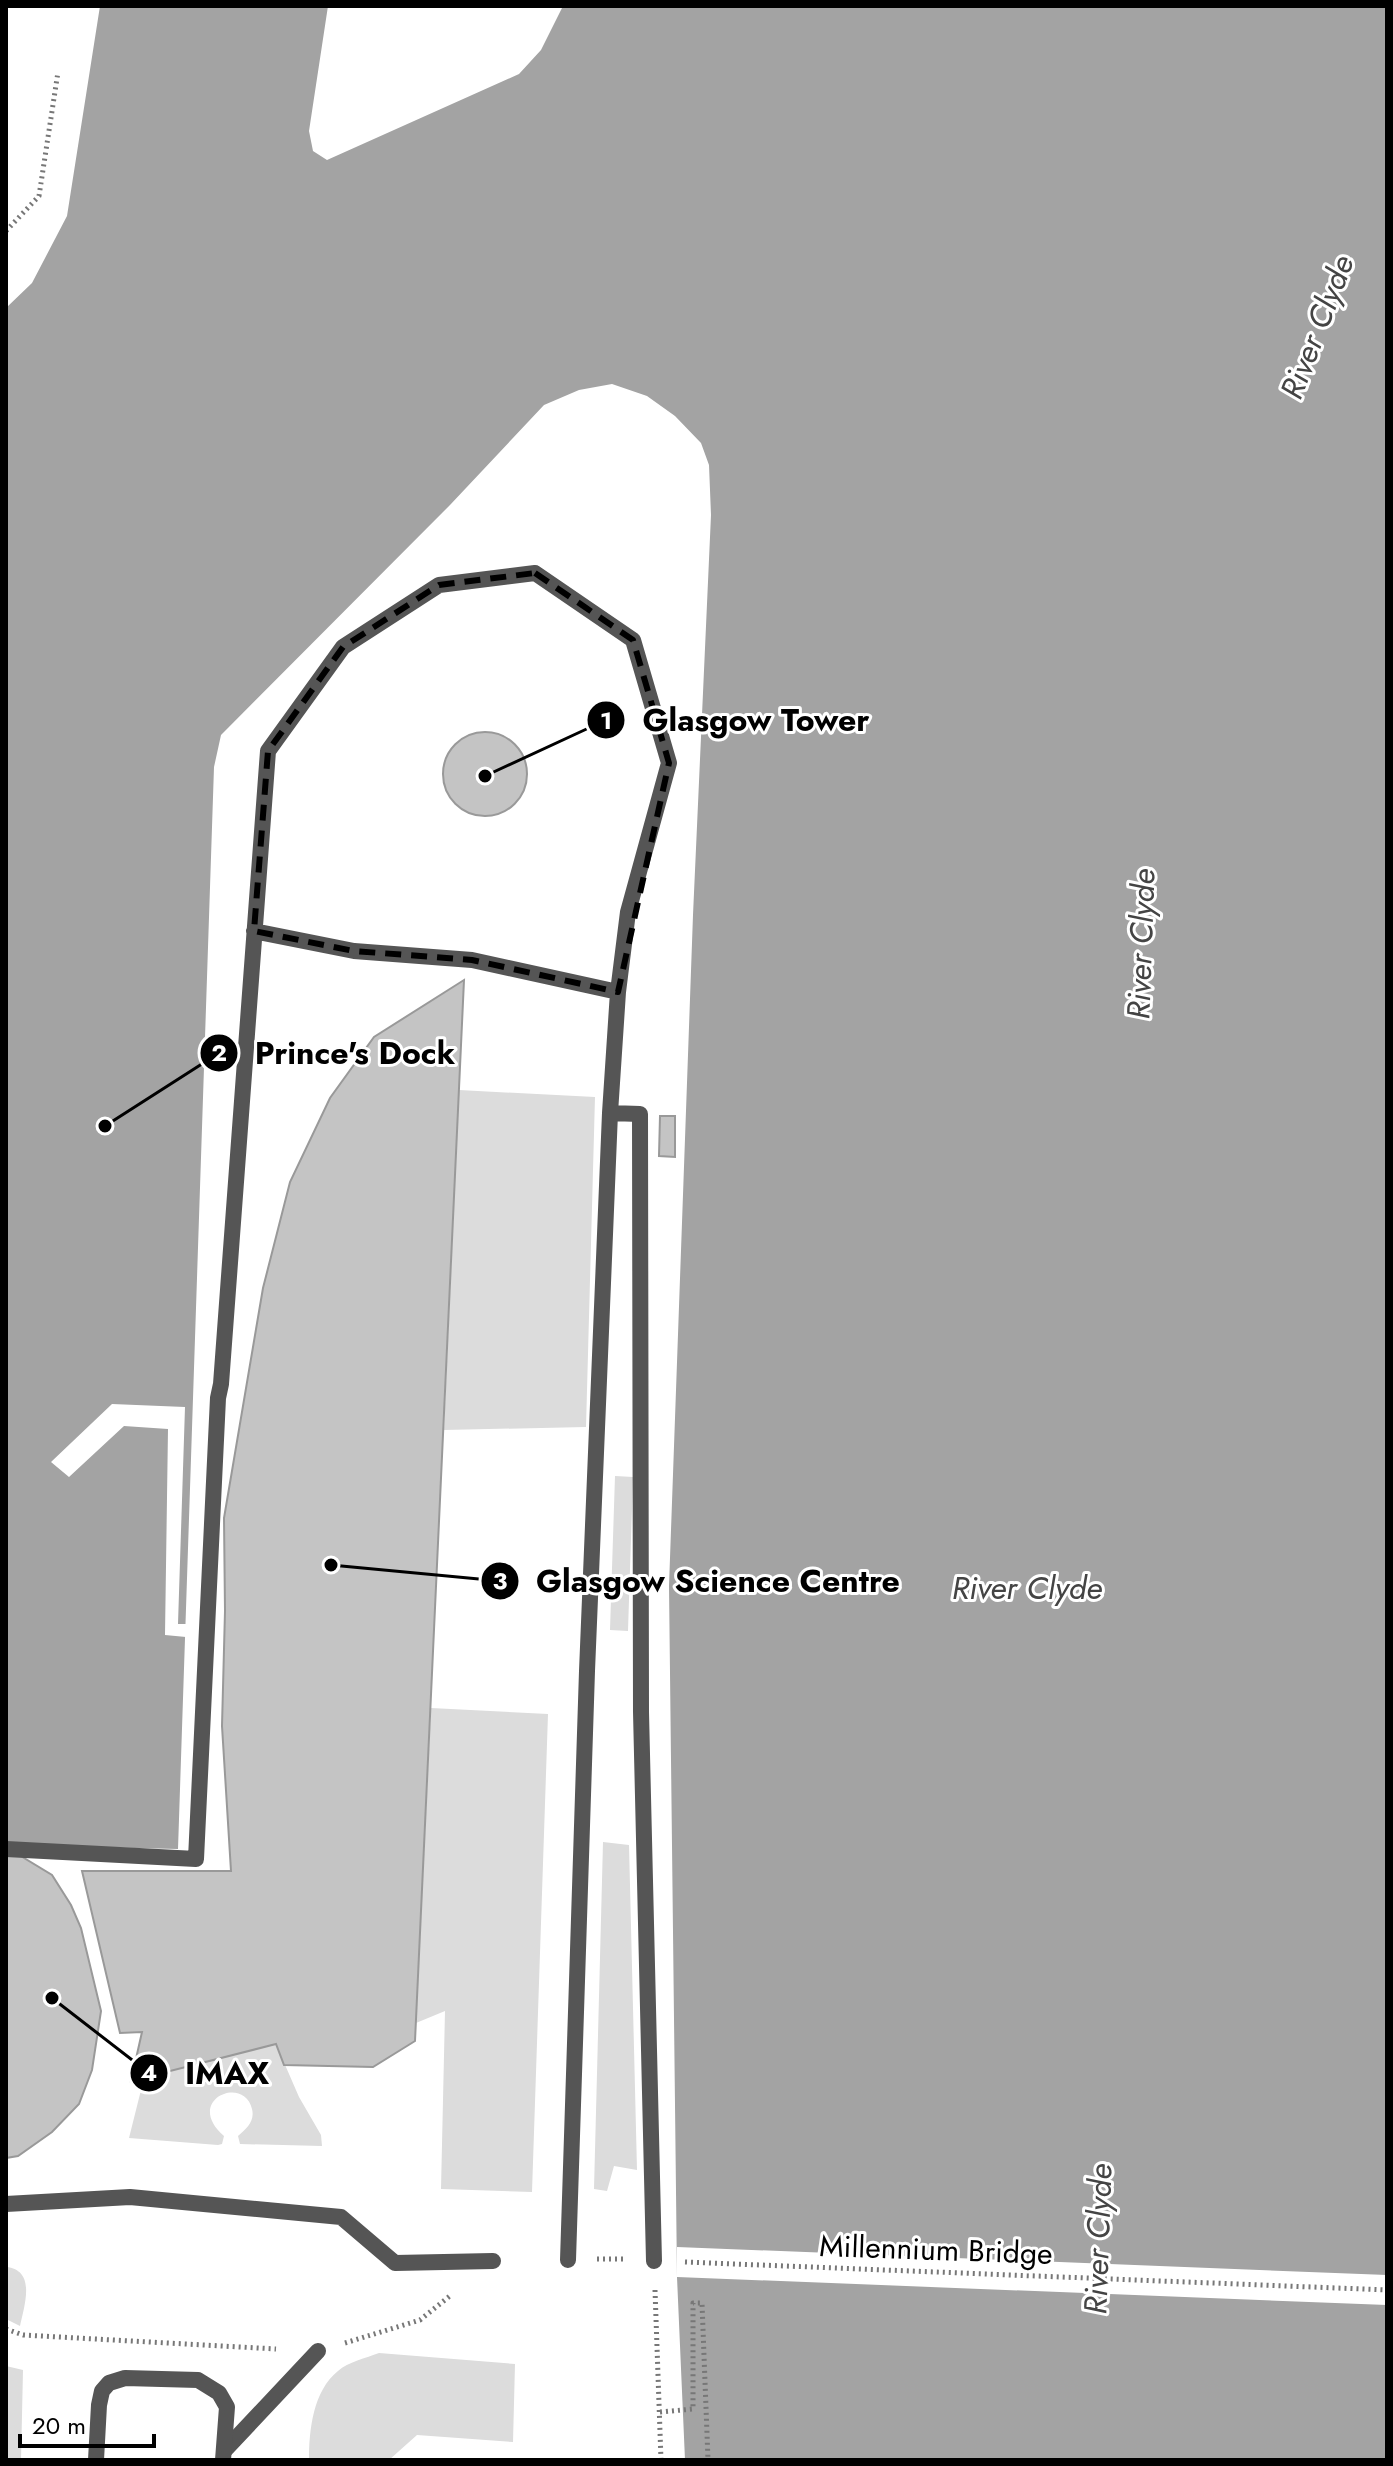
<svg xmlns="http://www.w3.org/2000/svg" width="1393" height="2466" font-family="Jost,sans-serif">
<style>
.green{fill:#dcdcdc}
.water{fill:#a3a3a3}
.pier{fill:#fff}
.building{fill:#c4c4c4;stroke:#999;stroke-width:2}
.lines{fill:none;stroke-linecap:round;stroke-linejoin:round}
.path{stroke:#777;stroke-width:5;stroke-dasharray:2 4;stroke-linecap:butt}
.service{stroke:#555;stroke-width:16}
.pedestrian{stroke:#555;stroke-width:16}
.minor{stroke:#555;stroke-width:16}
.marked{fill:none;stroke:#000;stroke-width:6;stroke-dasharray:16 10;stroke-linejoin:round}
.labels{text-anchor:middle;stroke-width:6;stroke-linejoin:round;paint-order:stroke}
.street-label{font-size:30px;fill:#000;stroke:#fff}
.water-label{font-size:32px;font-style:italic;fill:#444;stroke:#fff}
.leader{fill:none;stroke:#000;stroke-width:3}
.callout-dot{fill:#000;stroke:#fff;stroke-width:3}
.mark-label{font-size:24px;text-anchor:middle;font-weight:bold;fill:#fff}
.callout-label{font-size:32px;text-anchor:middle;font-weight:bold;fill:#000;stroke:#fff;stroke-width:6;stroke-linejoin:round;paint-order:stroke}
</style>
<rect width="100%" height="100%" fill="#fff"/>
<path class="green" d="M459 1090 595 1097 586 1427 444 1430Z
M615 1476 633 1477 628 1631 610 1630Z
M431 1708 548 1714 532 2192 441 2189 445 2011 416 2023Z
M603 1842 629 1845 637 2170 614 2166 607 2191 594 2189Z
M276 2044 299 2097 321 2135 322 2146 240 2144 238 2136C247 2128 255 2121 252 2109 244 2074 183 2100 224 2136L222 2144 218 2145 129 2138 144 2078Z
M6 2267C37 2270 24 2306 20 2326L6 2319Z
M379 2353 515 2364 513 2442 417 2435 389 2460H309C309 2430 313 2391 338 2371 348 2362 366 2358 379 2353Z
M6 2366 23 2370 21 2460H6Z"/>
<path class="water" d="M100 6H328L309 131 313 151 327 160 519 74 541 50 563 6H1387V2460H685L677 2277 669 1586 693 915 711 515 709 465 701 443 675 416 647 396 612 384 579 390 544 405 450 505 221 735 214 767 178 1849 6 1845V308L32 283 67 216Z"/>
<path class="pier" d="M112 1404 185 1407 178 1624H187L186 1637 165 1635 168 1429 124 1426 69 1477 51 1462Z
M677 2247 1387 2275V2305L677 2277Z"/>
<path class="building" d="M443 774a42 42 0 1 1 84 0a42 42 0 1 1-84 0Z
M464 980 415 2041 373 2067 284 2065 276 2044 131 2081 142 2032 120 2033 82 1871H231L222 1726 225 1611 224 1518 263 1288 290 1182 330 1098 374 1037Z
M660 1116H675V1157L659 1156Z
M6 1854 19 1855 52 1875 71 1905 81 1928 101 2011 92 2070 79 2104 52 2132 18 2156 6 2158Z"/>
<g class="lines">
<path class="path" d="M6 231 39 196 58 72
M597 2259H623
M685 2262 1387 2290
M655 2290 661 2460
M6 2329 23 2335 276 2349
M345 2343 420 2320 451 2295
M660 2412 693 2409V2303H702L708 2460"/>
<path class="service" d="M224 2451 318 2351"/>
<path class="pedestrian" d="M254 931 354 951 472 960 618 992 610 1113 587 1671 568 2260
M610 1113 640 1114 641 1712 654 2261
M6 1849 196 1859 218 1398 221 1384 268 751 343 647 439 585 535 573 633 640 669 763 628 912 618 992
M6 2204 130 2197 341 2217 395 2263 493 2261"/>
<path class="minor" d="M96 2460 99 2405 102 2391 109 2383 125 2378 198 2380 219 2393 227 2407 223 2460"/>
</g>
<path class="marked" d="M535 573 633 640 669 763 618 992 472 960 354 951 254 931 268 751 343 647 439 585Z"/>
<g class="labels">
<g class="street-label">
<text transform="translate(936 2250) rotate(2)" y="10">Millennium Bridge</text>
</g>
<g class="water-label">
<text transform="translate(1317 327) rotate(-69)" y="11">River Clyde</text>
<text transform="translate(1141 944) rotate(-88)" y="11">River Clyde</text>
<text x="1027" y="1599">River Clyde</text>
<text transform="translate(1098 2239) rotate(-88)" y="11">River Clyde</text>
</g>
</g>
<path class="leader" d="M485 776L606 720M105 1126L219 1053M331 1565L500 1581M52 1998L149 2073"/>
<g class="callout-dot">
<circle cx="485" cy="776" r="8"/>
<circle cx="105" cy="1126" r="8"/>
<circle cx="331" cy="1565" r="8"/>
<circle cx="52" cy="1998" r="8"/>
<circle cx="606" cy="720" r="20"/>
<circle cx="219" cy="1053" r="20"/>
<circle cx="500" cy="1581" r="20"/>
<circle cx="149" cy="2073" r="20"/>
</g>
<g class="mark-label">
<text x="606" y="729">1</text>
<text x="219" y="1061">2</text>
<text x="500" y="1589">3</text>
<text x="149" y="2081">4</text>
</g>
<g class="callout-label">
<text x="756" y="731">Glasgow Tower</text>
<text x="355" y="1064">Prince's Dock</text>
<text x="718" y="1592">Glasgow Science Centre</text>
<text x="227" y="2084">IMAX</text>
</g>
<rect width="1393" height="2466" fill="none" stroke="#000000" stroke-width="16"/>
<path d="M20 2434v12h134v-12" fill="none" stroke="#000000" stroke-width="4"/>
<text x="32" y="2434" font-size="24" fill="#000000" stroke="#ffffff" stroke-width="6" paint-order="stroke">20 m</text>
</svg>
